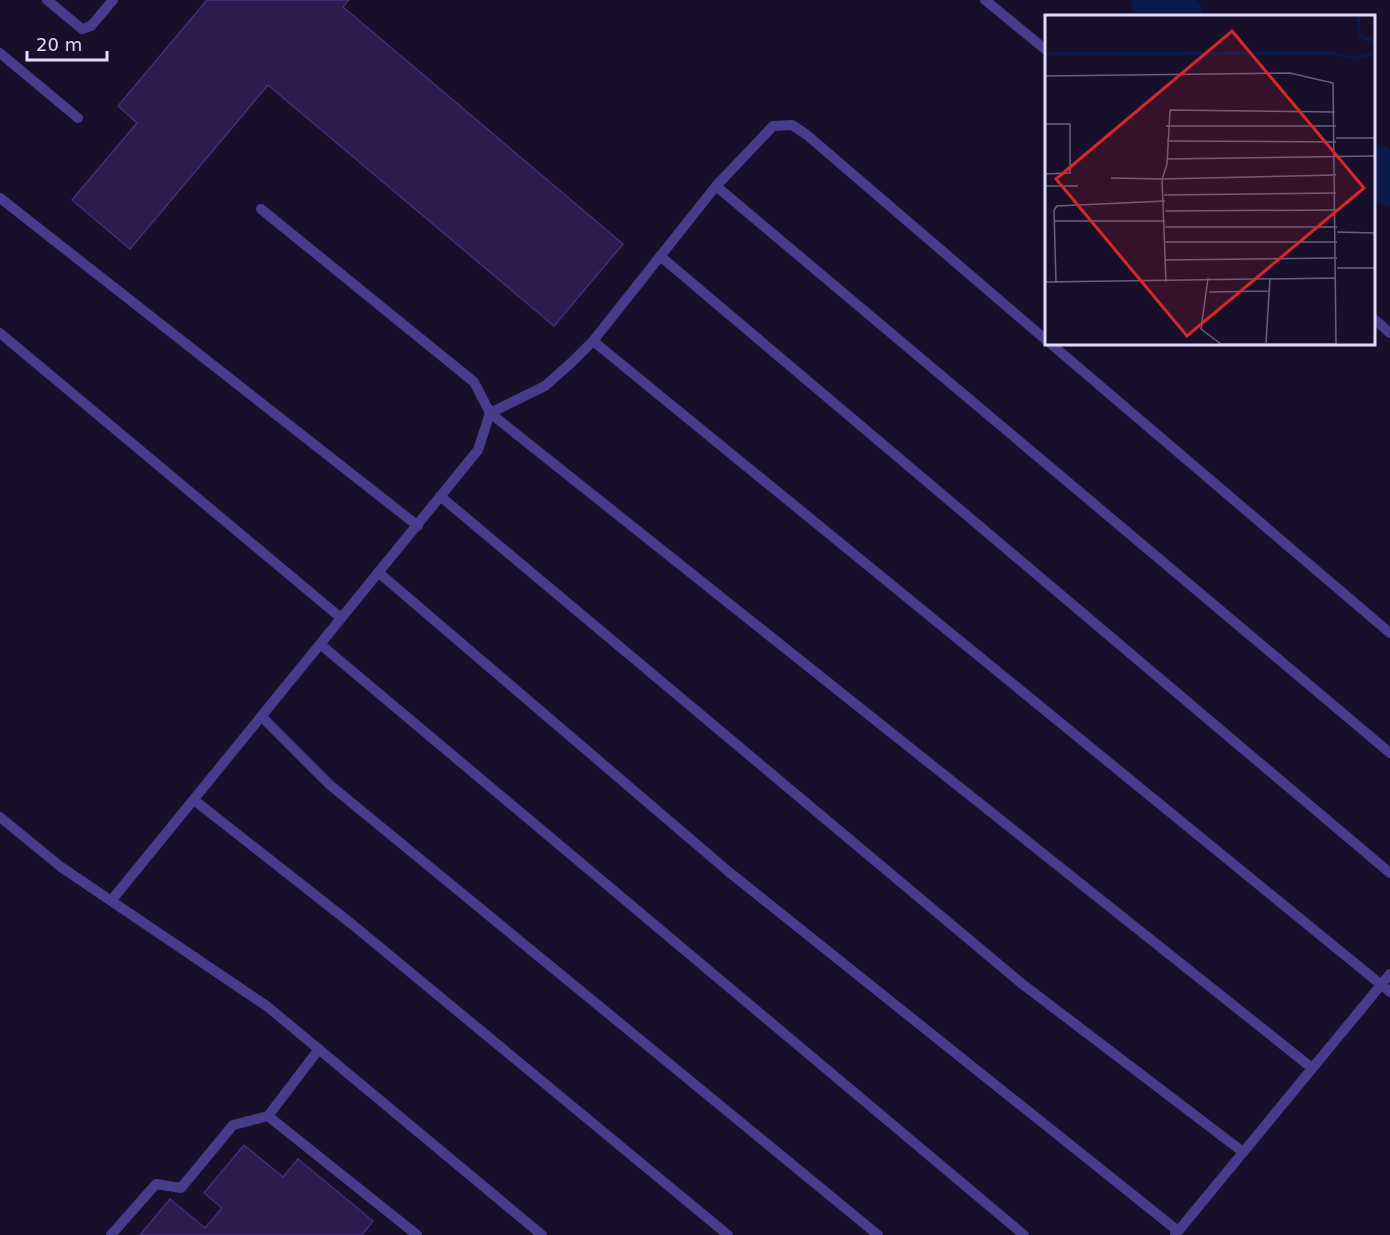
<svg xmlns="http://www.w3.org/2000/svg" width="1390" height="1235" font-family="'DejaVu Sans',sans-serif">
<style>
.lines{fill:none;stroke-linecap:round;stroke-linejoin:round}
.river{stroke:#0a1a4b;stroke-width:48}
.building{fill:#2b1c4d;stroke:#452e79;stroke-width:1.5}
.service{stroke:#473b8b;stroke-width:10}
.inset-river{fill:none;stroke:#0a1a4b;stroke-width:3}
.inset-road{fill:none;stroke:#696180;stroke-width:1.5}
.view{fill:#d62828;fill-opacity:0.15;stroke:#d62828;stroke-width:3}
.inset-edge{fill:none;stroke:#e3dbff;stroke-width:3}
</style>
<rect width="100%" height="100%" fill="#18102b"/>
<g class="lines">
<path class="river" d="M1156 0 1179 16
M1374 168 1390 182"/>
</g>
<path class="building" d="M207 0H349L343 7 623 244 554 326 268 85 130 249 72 200 137 123 118 106Z
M244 1145 283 1177 298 1159 373 1221 362 1235H140L170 1199 205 1228 222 1208 204 1193Z"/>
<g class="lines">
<path class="service" d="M47 0 82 29 91 26 113 0
M985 0 1046 50
M0 53 78 118
M716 186 1390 753
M0 198 418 526
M660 256 1390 873
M1374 319 1390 333
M0 333 341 618
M1046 340 807 135 792 125 773 126 716 186 593 341 571 363 545 386 490 413 1312 1068
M593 341 1390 992
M1051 344 1390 633
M440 496 1021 983 1243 1152
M378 572 729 872 1178 1231
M320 644 1024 1235
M261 716 330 785 878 1235
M194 800 353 925 728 1235
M0 817 61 867 268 1007 542 1235
M111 901 478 450 490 413 474 382 261 209
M268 1116 417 1235
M111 1235 156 1184 181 1188 233 1125 268 1116 319 1049
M1175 1235 1390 974"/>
</g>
<g transform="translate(1045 15)">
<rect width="330" height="330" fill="#18102b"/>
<path class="inset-river" d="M313 1 315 21 330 27M0 39 286 38 309 43 330 39"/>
<path class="inset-road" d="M0 61 245 58 288 68 291 329H176M290 97 125 95 122 149 117 164 291 160M0 109H25V158L0 159M121 111H291M291 123H330M122 126 291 127M122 144 330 141M66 163 117 164 121 267M0 171H33M119 180 291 178M120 196 291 195M10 206H120M120 212H292M292 217 330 218M120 227H292M120 245 292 243M292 253H330M163 263 156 314 176 329M0 267 290 263M11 268 9 195 12 191 120 186M164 277 225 276M221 328 225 263"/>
<path class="view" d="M187 16 319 173 142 321 11 164Z"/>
<rect width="330" height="330" class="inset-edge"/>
</g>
<path d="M27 51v9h80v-9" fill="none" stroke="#e3dbff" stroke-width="3"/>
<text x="36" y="51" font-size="18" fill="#e3dbff" stroke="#18102b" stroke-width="4.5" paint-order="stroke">20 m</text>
</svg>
